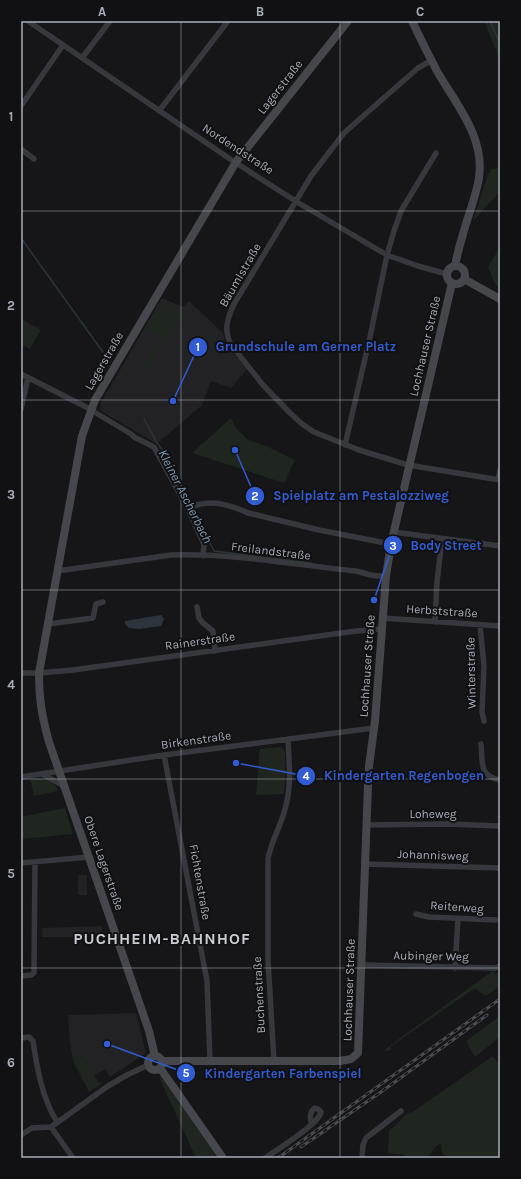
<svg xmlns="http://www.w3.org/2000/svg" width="521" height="1179" font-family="Karla,sans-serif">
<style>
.built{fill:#222225}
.green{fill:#1e261f}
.water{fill:#2c353c}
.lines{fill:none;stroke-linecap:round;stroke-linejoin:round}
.stream{stroke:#2c353c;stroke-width:1.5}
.street{stroke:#37383d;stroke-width:5.5}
.secondary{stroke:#45474d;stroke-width:8}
.rail-casing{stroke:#4a4c52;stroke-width:3}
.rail{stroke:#111113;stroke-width:1.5;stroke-dasharray:4.5;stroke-linecap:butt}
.grid{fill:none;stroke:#a8adb8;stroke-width:1;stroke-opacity:0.55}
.labels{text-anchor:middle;stroke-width:4;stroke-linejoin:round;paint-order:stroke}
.street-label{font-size:12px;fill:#a8adb8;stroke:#111113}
.water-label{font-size:13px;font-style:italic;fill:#7f9bb3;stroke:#111113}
.district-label{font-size:16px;font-weight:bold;letter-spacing:1px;fill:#c9ccd4;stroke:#111113}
.leader{fill:none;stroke:#325cd3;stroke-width:1.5}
.callout-dot{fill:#325cd3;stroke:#111113;stroke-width:1.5}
.mark-label{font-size:12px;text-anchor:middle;font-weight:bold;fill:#fff}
.callout-label{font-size:13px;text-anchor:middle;font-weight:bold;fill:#325cd3;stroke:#111113;stroke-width:4;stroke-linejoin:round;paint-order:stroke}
.neatline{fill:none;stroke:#a8adb8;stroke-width:1.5}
.grid-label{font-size:13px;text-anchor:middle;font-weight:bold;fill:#a8adb8}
</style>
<rect width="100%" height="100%" fill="#161618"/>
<path class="built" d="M162 298 183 307 189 301 223 333 225 342 230 350 247 369 231 388 211 381 202 405 160 441 155 443 101 411 100 404Z
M78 875H87V895H78Z
M102 926 101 937H42V928Z
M136 1013 146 1053 110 1077 105 1069 94 1076 81 1056 73 1061 70 1043 68 1015Z"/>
<path class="green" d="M484 21H497L500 29V60Z
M500 167V195L499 193 473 221 488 174 492 169Z
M500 247V290L494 282 488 267Z
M165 300 180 311 170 326 181 311 184 313 144 373 141 370 162 339 146 328Z
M21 319 41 330 30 349 21 344Z
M231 418 235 427 247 439 268 447 295 460 284 483 192 453Z
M281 747 285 751V776L284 794 256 795 260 749Z
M30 779C42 778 54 779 58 791L34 796Z
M65 808 73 834 21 839V817Z
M499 969H500V986L486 996 476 989 472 990 390 1047 392 1049 388 1051 384 1050 491 972 494 971 495 974 499 973Z
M500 1016V1037L475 1057 466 1041Z
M81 1056 99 1083 103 1082 89 1092 73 1061Z
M493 1056 500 1065V1158H448L442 1153 441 1143 436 1146 427 1158H404V1155L388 1153 389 1131 409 1112 411 1113Z
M159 1077H161L218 1158H196Z"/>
<path class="water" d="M161 615 164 619 161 626 139 629 129 628 125 624V621C137 619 149 617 161 615Z"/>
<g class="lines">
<path class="stream" d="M490 21 500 44
M21 238 110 362
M144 419 156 441 170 462 191 506
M193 509 214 551 311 563"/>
<path class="street" d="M28 21 230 159 297 202 387 255 418 266 447 274
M82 58 110 21
M432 60 418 68 378 103 344 133 334 146 311 176 234 304C227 319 223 331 232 346L263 385 289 412 302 424 314 432 359 450 408 465 500 480
M21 106 63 45
M159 111 228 21
M21 149 34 159
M21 374 86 407 131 434 134 437 154 447 188 509 204 544 203 556
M21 409 28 378
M345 445 370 337 387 255 394 231 401 211 436 153
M498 480 500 470
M188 509C206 498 229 504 248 513L319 530 391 544
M393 532 500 546
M57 571 171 555C233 553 295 565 356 571 361 572 366 574 371 575 376 576 381 576 386 576
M197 607 199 618 203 623 213 631 215 651
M382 618 500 626
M435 622 437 582 442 539
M48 624 93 618 96 604 103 602
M480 625 484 666 482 712 484 721
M21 673H39L73 670 356 631 381 629
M481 744C483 761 478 776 500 780
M164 755 207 981 210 1061
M42 774 64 786
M21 777 164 755 374 728
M366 825 447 824 500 826
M21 863 89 857
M365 864 500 868
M416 914 429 917 496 920
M362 965 496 968 500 966
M455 968 458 919
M21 976 31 975 34 973 35 862
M21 1038 29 1037 33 1041C37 1068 42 1098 57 1122
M274 1061 268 960V859C271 841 281 826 285 809 292 786 289 763 288 739
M51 1127 73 1158
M21 1135 32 1128 51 1127 108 1086 127 1075 148 1065
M265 1158C277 1150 319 1124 321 1112L318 1109 315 1108C309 1112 310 1119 312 1124
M362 1158 363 1145 366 1138 401 1111"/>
<path class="secondary" d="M412 21C420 38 429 56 438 73 457 105 485 138 479 178 476 197 468 215 463 234 460 244 457 255 455 266
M447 275a9 9 0 1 1 18 0a9 9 0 1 1-18 0Z
M464 279 500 299
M148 1063a7 7 0 1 1 14 0a7 7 0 1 1-14 0Z
M155 1056 149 1031 49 742C42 717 39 699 39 673L82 436 95 400 236 162 348 21
M162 1061H340L351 1059 358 1053 368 785 369 766 375 721 386 576 391 544 452 283
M160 1068 223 1158"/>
<defs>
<path id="rail" d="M301 1147 381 1092 487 1015
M278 1158 500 999"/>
</defs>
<use href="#rail" class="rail-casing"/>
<use href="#rail" class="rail"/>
</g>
<path class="grid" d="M181 21V1158M340 21V1158M21 211H500M21 400H500M21 590H500M21 779H500M21 968H500"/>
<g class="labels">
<g class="street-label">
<text transform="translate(280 87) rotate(-52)" y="4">Lagerstraße</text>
<text transform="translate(238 149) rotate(33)" y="4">Nordendstraße</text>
<text transform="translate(240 275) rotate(-60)" y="4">Bäumlstraße</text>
<text transform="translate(425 346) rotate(-77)" y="4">Lochhauser Straße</text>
<text transform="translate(104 361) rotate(-60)" y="4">Lagerstraße</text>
<text transform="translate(271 551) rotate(7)" y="4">Freilandstraße</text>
<text transform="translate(442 611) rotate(4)" y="4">Herbststraße</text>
<text transform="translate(200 641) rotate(-8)" y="4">Rainerstraße</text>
<text transform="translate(367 666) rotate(-86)" y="4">Lochhauser Straße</text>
<text transform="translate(471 673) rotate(-91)" y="4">Winterstraße</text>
<text transform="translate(196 740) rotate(-8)" y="4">Birkenstraße</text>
<text x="433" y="818">Loheweg</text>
<text transform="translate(433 855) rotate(2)" y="4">Johannisweg</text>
<text transform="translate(104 863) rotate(71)" y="4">Obere Lagerstraße</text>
<text transform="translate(200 882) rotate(80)" y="4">Fichtenstraße</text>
<text transform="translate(457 907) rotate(4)" y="4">Reiterweg</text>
<text transform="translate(431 956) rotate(1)" y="4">Aubinger Weg</text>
<text transform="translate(349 990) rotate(-88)" y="4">Lochhauser Straße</text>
<text transform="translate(259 995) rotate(-93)" y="4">Buchenstraße</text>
</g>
<g class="water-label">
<text transform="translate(186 496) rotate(63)" y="5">Kleiner Ascherbach</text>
</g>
<g class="district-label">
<text x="162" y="944">PUCHHEIM-BAHNHOF</text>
</g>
</g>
<path class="leader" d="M173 401L198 347M235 450L255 496M374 600L393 545M236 763L306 776M107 1044L186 1073"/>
<g class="callout-dot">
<circle cx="173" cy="401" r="4"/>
<circle cx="235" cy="450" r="4"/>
<circle cx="374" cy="600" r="4"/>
<circle cx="236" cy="763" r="4"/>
<circle cx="107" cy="1044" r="4"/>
<circle cx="198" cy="347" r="10"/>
<circle cx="255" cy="496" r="10"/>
<circle cx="393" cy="545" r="10"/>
<circle cx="306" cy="776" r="10"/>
<circle cx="186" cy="1073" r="10"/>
</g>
<g class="mark-label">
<text x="198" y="351">1</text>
<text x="255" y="500">2</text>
<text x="393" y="550">3</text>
<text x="306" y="780">4</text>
<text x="186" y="1077">5</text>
</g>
<g class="callout-label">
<text x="306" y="351">Grundschule am Gerner Platz</text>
<text x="361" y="500">Spielplatz am Pestalozziweg</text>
<text x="446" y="550">Body Street</text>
<text x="404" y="780">Kindergarten Regenbogen</text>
<text x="283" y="1078">Kindergarten Farbenspiel</text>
</g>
<rect width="521" height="1179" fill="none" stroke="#111113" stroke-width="44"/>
<rect x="22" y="22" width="477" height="1135" class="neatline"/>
<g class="grid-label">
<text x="102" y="16">A</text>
<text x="260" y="16">B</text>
<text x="420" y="16">C</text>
<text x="11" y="121">1</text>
<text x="11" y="310">2</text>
<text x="11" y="499">3</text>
<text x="11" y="689">4</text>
<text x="11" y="878">5</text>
<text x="11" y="1067">6</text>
</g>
</svg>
